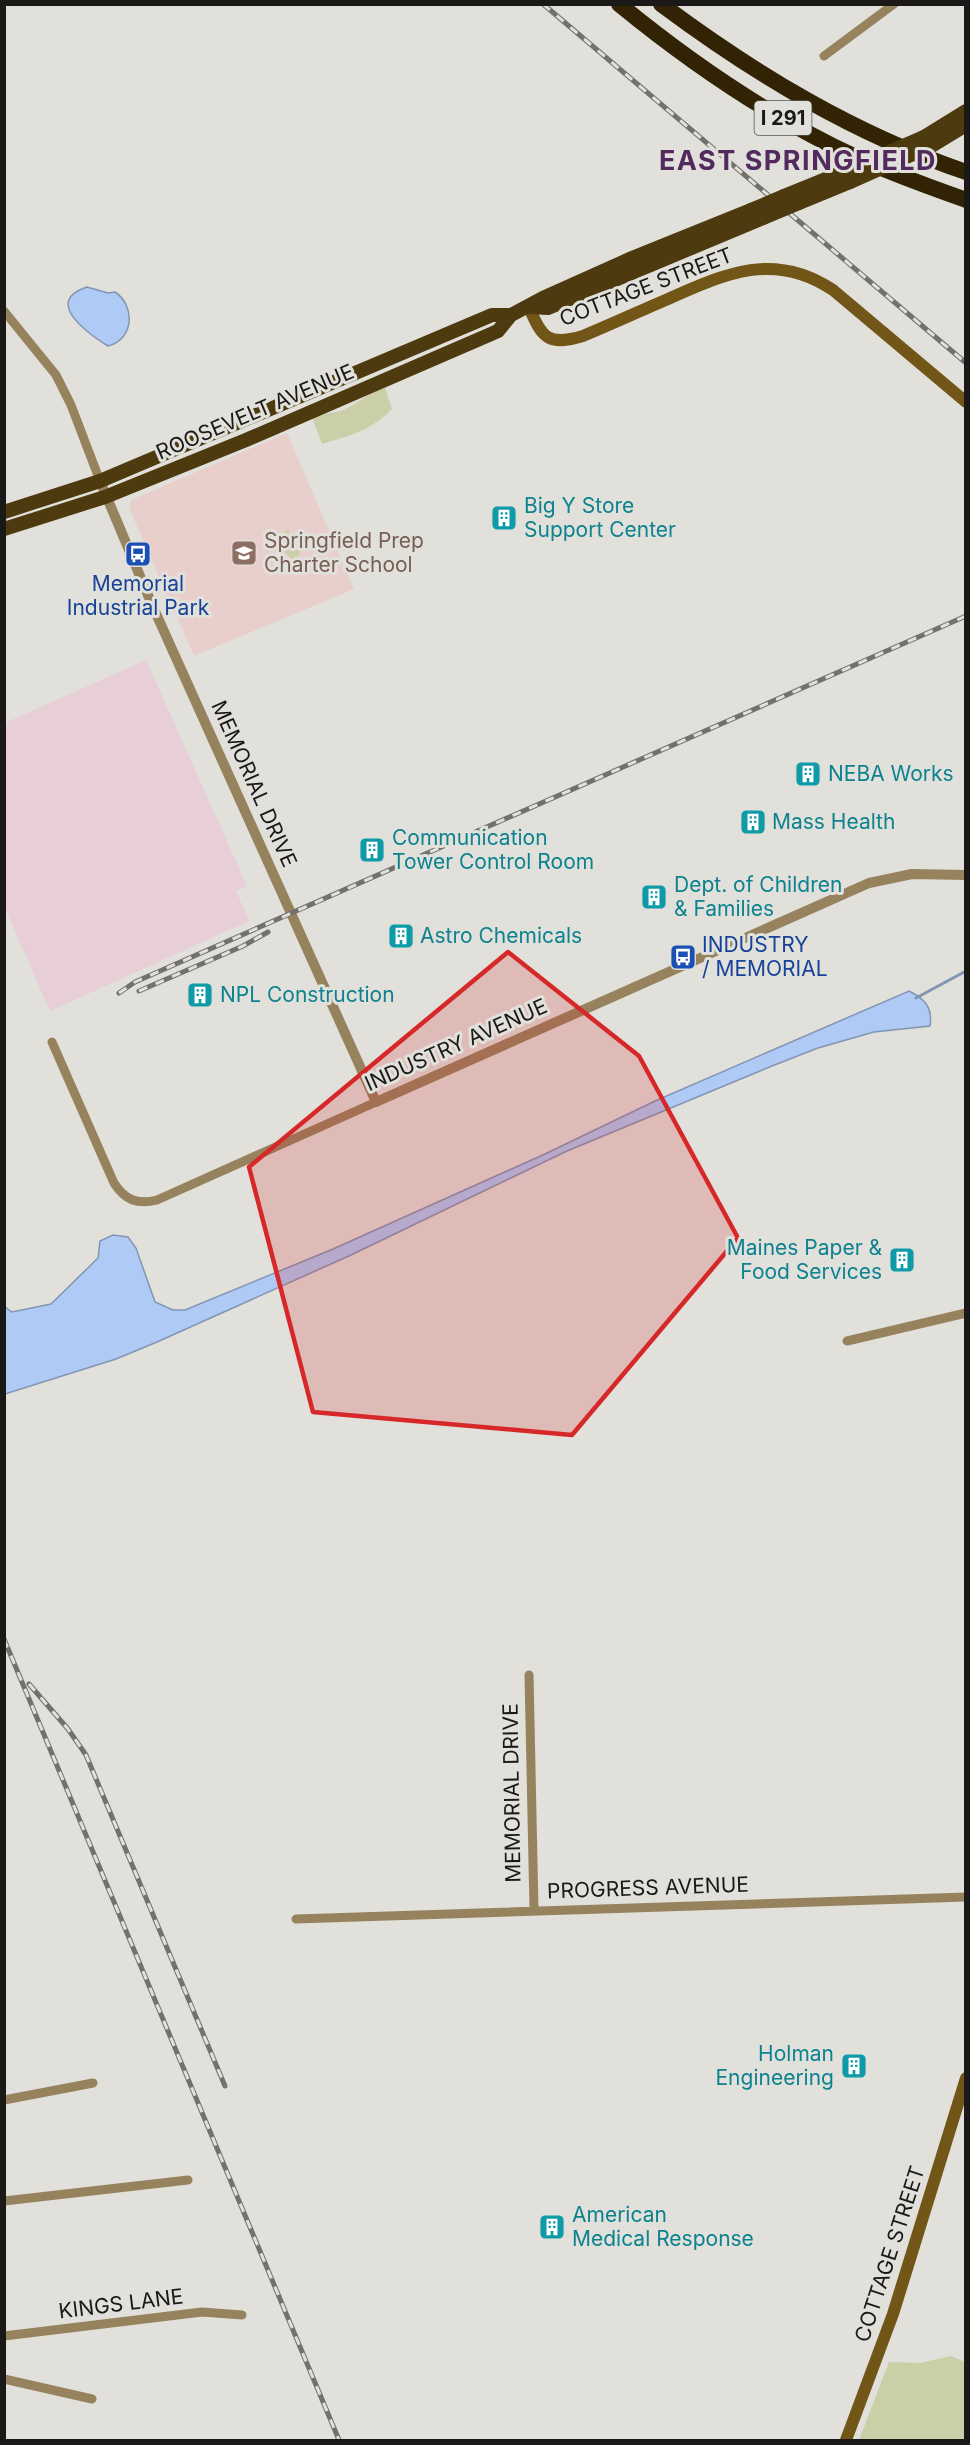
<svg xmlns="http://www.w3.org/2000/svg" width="970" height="2445" font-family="Inter,sans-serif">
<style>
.commercial{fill:#e7ced7}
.education{fill:#e9cfcb}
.green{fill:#cbcfa8}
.water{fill:#afcaf5;stroke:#8295b2;stroke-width:1.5}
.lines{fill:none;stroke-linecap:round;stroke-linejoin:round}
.stream{stroke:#8295b2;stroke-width:3}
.minor{stroke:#96835e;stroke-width:9}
.tertiary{stroke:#96835e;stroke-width:10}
.secondary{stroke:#725617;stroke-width:12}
.primary{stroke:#4e3a0f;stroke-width:14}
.motorway{stroke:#312303;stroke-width:16}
.rail-casing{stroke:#72716e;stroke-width:5}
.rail{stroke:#e1e0db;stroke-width:3;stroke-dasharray:9;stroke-linecap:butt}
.primary-bridge{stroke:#4e3a0f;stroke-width:14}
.marked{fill:#d62828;fill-opacity:0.2;stroke:#d62828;stroke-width:4.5;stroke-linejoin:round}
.labels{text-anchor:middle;stroke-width:6;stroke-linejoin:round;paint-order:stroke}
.shield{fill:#e1e0db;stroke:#565552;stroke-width:1.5}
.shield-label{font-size:20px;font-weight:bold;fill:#1a1917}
.street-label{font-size:21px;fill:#1a1917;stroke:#e1e0db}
.culture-label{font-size:21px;fill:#0d838f;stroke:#e1e0db;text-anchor:start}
.education-label{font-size:21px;fill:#785e54;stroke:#e1e0db;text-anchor:start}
.transit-label{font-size:21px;fill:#164399;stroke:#e1e0db}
.district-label{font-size:27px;font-weight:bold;letter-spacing:1.5px;fill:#522a60;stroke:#e1e0db}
</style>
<rect width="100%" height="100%" fill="#e1e0db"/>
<path class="commercial" d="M146 660 247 886 236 891 249 921 50 1011 5 908V723Z"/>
<path class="education" d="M287 433 354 589 194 656 133 517 129 507 131 500Z"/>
<path class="green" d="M385 388 392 409C372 430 349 436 322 444L312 417C324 412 333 414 343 410 359 403 369 392 385 388Z
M288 528 293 546 300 552 296 561 304 563 296 567 288 555 273 546Z
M951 2356 965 2362V2440H859L889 2362 920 2363Z"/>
<path class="water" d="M87 287 108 293 115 292C135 305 135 339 108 346 87 333 43 301 87 287Z
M909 991C925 999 933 1008 930 1026L874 1032 818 1048 772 1066 567 1151 351 1255 157 1342 116 1359 5 1394V1307L12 1312 51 1304 98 1258 100 1241 113 1235 128 1237 136 1248 155 1302 173 1310H185L333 1249 545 1154 655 1101Z"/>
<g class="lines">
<path class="stream" d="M916 998 966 971"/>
<path class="minor" d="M824 56 894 4
M4 311 56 375 71 405 100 481
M52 1042 114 1183C125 1200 137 1205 157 1200L376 1102
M847 1341 966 1313
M529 1675 534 1909
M296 1919 966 1897
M4 2100 93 2083
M4 2201 188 2180
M4 2336 202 2312 242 2315
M4 2379 92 2399"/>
<path class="tertiary" d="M100 481 153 607 376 1102 869 883 912 874 966 875"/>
<path class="secondary" d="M529 307C542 339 549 346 583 336 612 324 640 311 668 299 726 273 775 251 833 290L966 402
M846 2440 893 2314 966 2078"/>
<path class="primary" d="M924 137 966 111
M933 145 966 125
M784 196 848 170
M799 203 850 182
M529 307 548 308 763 218
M4 512 100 481 492 315H511
M4 529 105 497 246 440 498 331 511 315 543 298 632 258 751 210"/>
<path class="motorway" d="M619 4C691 63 773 119 858 158 893 174 930 187 966 200
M661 4C755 74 854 134 966 172"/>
<defs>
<path id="rail" d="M543 4 966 363
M139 991 243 946 268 932
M119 993 135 982 966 616
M4 1639 339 2440
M29 1684 68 1729 86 1755 225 2086"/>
</defs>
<use href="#rail" class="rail-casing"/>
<use href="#rail" class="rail"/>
<path class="primary-bridge" d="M848 170 924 137
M850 182 933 145
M751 210 784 196
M763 218 799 203"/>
</g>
<path class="marked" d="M508 952 639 1056 738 1238 572 1435 313 1412 249 1167Z"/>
<defs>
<symbol id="building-square" viewBox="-11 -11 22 22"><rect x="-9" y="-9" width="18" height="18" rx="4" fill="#0f9aa8" stroke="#e1e0db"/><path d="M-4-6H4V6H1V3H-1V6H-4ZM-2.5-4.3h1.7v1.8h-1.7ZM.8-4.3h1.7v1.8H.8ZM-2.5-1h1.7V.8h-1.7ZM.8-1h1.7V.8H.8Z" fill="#fff"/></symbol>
<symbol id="school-square" viewBox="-11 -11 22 22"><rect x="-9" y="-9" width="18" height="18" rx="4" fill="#8d6e63" stroke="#e1e0db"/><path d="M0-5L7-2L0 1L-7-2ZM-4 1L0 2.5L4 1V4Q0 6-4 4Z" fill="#fff"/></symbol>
<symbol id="bus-square" viewBox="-11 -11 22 22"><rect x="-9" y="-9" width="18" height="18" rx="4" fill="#1a4fb4" stroke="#e1e0db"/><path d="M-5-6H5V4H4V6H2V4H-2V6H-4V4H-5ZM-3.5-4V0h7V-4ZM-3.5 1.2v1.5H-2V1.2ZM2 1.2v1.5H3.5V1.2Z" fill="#fff"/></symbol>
</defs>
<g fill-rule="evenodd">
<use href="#building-square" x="489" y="503" width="30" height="30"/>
<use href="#school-square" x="229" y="538" width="30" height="30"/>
<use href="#bus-square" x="123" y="539" width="30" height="30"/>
<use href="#building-square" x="793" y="759" width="30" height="30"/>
<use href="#building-square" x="738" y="807" width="30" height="30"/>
<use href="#building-square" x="357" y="835" width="30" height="30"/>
<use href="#building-square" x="639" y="882" width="30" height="30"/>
<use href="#building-square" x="386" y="921" width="30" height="30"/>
<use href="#bus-square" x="668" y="942" width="30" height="30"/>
<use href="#building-square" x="185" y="980" width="30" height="30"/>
<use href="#building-square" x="887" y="1245" width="30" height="30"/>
<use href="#building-square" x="839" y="2051" width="30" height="30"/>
<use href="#building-square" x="537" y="2212" width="30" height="30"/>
</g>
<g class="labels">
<rect class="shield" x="754.5" y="101" width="57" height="34" rx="4.5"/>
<g class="shield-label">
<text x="783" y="125">I 291</text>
</g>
<g class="street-label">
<text transform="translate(646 287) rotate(-21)" y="7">COTTAGE STREET</text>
<text transform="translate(255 412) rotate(-23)" y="7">ROOSEVELT AVENUE</text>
<text transform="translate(254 784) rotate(66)" y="7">MEMORIAL DRIVE</text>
<text transform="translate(456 1045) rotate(-24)" y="7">INDUSTRY AVENUE</text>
<text transform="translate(512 1793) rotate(-91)" y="7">MEMORIAL DRIVE</text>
<text transform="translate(648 1888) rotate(-2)" y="7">PROGRESS AVENUE</text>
<text transform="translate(890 2254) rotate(-72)" y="7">COTTAGE STREET</text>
<text transform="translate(121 2304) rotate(-7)" y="7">KINGS LANE</text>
</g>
<g class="culture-label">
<text x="524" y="513">Big Y Store<tspan x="524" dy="24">Support Center</tspan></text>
<text x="828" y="781">NEBA Works</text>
<text x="772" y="829">Mass Health</text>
<text x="392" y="845">Communication<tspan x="392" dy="24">Tower Control Room</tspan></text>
<text x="674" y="892">Dept. of Children<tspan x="674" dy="24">&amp; Families</tspan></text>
<text x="420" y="943">Astro Chemicals</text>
<text x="220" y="1002">NPL Construction</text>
<text x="882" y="1255" text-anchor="end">Maines Paper &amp;<tspan x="882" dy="24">Food Services</tspan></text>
<text x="834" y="2061" text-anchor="end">Holman<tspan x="834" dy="24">Engineering</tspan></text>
<text x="572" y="2222">American<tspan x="572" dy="24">Medical Response</tspan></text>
</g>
<g class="education-label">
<text x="264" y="548">Springfield Prep<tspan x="264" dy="24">Charter School</tspan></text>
</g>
<g class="transit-label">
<text x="138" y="591">Memorial<tspan x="138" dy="24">Industrial Park</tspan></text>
<text x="702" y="952" text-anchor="start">INDUSTRY<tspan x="702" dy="24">/ MEMORIAL</tspan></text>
</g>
<g class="district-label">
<text x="798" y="170">EAST SPRINGFIELD</text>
</g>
</g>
<rect width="970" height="2445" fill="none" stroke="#1a1917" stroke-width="12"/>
</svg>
